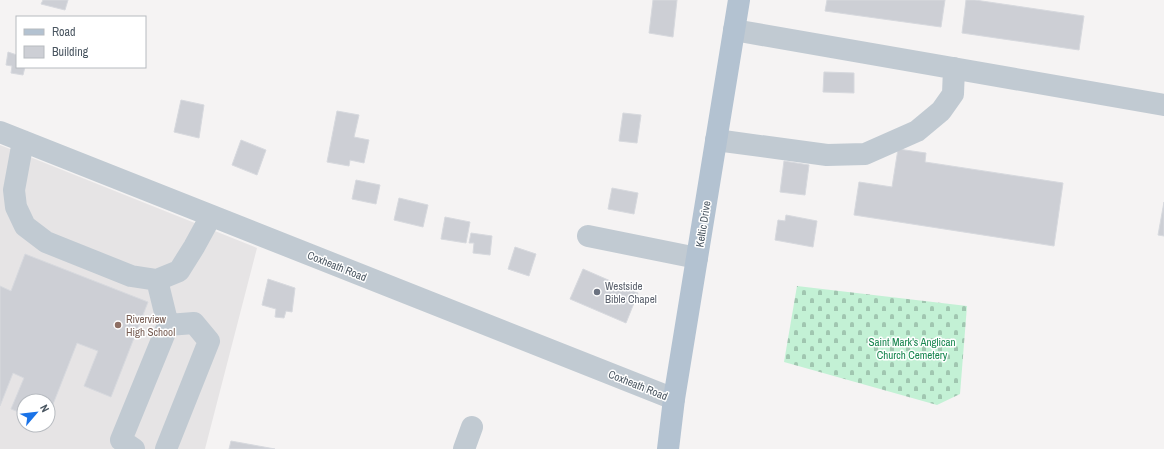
<svg xmlns="http://www.w3.org/2000/svg" width="1164" height="449" font-family="'Archivo Narrow',sans-serif">
<style>
.education{fill:#e6e4e5;fill-rule:evenodd}
.cemetery{fill:url(#cemetery-stones)}
.building{fill:#cdcfd5;stroke:#d7d9de}
.lines{fill:none;stroke-linecap:round;stroke-linejoin:round}
.minor{stroke:#c1cad2;stroke-width:22}
.major{stroke:#b3c2d1;stroke-width:22}
.worship-dot{fill:#6b7280;stroke:#fff;stroke-width:1.5}
.education-dot{fill:#8d6e63;stroke:#fff;stroke-width:1.5}
.labels{text-anchor:middle;stroke-width:3;stroke-linejoin:round;paint-order:stroke}
.street-label{font-size:11px;fill:#4a5661;stroke:#fff}
.worship-label{font-size:11px;fill:#5b616d;stroke:#fff;text-anchor:start}
.education-label{font-size:11px;fill:#785e54;stroke:#fff;text-anchor:start}
.park-label{font-size:11px;fill:#17864f;stroke:#fff}
</style>
<defs>
<pattern id="cemetery-stones" width="16" height="16" patternUnits="userSpaceOnUse"><rect width="16" height="16" fill="#c3f1d5"/><path d="M2 7V4a2 2 0 0 1 4 0v3zM10 15v-3a2 2 0 0 1 4 0v3z" fill="#a0c6b0"/></pattern>
</defs>
<rect width="100%" height="100%" fill="#f5f3f3"/>
<path class="education" d="M0 145 257 248 205 449H0ZM24 401H48V425H24Z"/>
<path class="cemetery" d="M797 286 967 306 960 394 937 405 784 362Z"/>
<path class="building" d="M43 0H68L65 10 41 4Z
M653 0H677L673 37 649 33Z
M827 0H945L941 27 825 11Z
M966 0H975L1084 16 1079 50 962 33Z
M8 52 17 55V67H25L23 75 11 73 12 66 6 65Z
M824 72 854 73V93L823 92Z
M181 100 204 105 199 138 174 132Z
M337 111 359 115 354 137 369 140 364 163 350 160 349 166 327 162Z
M623 113 641 115 637 143 619 141Z
M241 140 266 150 257 175 232 165Z
M898 149 926 153 925 162 1063 183 1054 246 854 215 859 182 892 187Z
M784 161 809 165 805 195 780 192Z
M356 180 380 185 376 204 352 199Z
M612 188 638 193 634 214 608 209Z
M399 198 428 205 423 227 394 220Z
M1164 202V236L1158 235Z
M786 215 817 221 813 247 775 240 778 220 785 221Z
M445 217 470 222 466 243 441 239Z
M471 233 492 236 490 255 473 253 474 243H469Z
M515 247 536 254 529 276 508 269Z
M25 254 148 302 111 397 84 386 98 351 77 343 48 417V401H24V414L11 409 24 378 13 373 0 406V286L11 291Z
M583 269 638 293 626 323 570 299Z
M268 279 295 288 292 312 286 311 284 318 275 317 276 309 262 305Z
M231 441 275 449H229Z"/>
<g class="lines">
<path class="minor" d="M734 30 1164 105
M0 132 674 399
M716 140 827 155 865 154 917 131 941 111 953 94 954 68
M23 141 14 190 16 207 25 226 46 242 131 276 157 280 179 271 194 247 211 216
M588 236 697 258
M134 449 121 440 168 325 157 280
M166 449 209 341 194 323 168 325
M464 449 472 427"/>
<path class="major" d="M668 449 674 399 739 0"/>
</g>
<circle class="worship-dot" cx="597" cy="292" r="4"/>
<circle class="education-dot" cx="118" cy="325" r="4"/>
<g class="labels">
<g class="street-label">
<text transform="translate(703 224) rotate(-81)" y="4">Keltic Drive</text>
<text transform="translate(337 266) rotate(22)" y="4">Coxheath Road</text>
<text transform="translate(638 385) rotate(22)" y="4">Coxheath Road</text>
</g>
<g class="worship-label">
<text x="605" y="290">Westside<tspan x="605" dy="13">Bible Chapel</tspan></text>
</g>
<g class="education-label">
<text x="126" y="323">Riverview<tspan x="126" dy="13">High School</tspan></text>
</g>
<g class="park-label">
<text x="912" y="346">Saint Mark's Anglican<tspan x="912" dy="13">Church Cemetery</tspan></text>
</g>
</g>
<rect x="16" y="16" width="130" height="52" fill="#ffffff" stroke="#b7bbc0"/>
<rect x="24" y="29" width="20" height="6" fill="#b3c2d1" stroke="#b7bbc0"/>
<text x="52" y="36" font-size="12" fill="#4a5661">Road</text>
<rect x="24" y="46" width="20" height="12" fill="#cdcfd5" stroke="#b7bbc0"/>
<text x="52" y="56" font-size="12" fill="#4a5661">Building</text>
<g transform="translate(36 413) rotate(62)"><circle r="19" fill="#ffffff" stroke="#b7bbc0"/>
<path d="M0-3L7 15L0 10L-7 15Z" fill="#1a73e8"/>
<text y="-6" font-size="11" font-weight="bold" text-anchor="middle" fill="#4a5661">N</text>
</g>
</svg>
